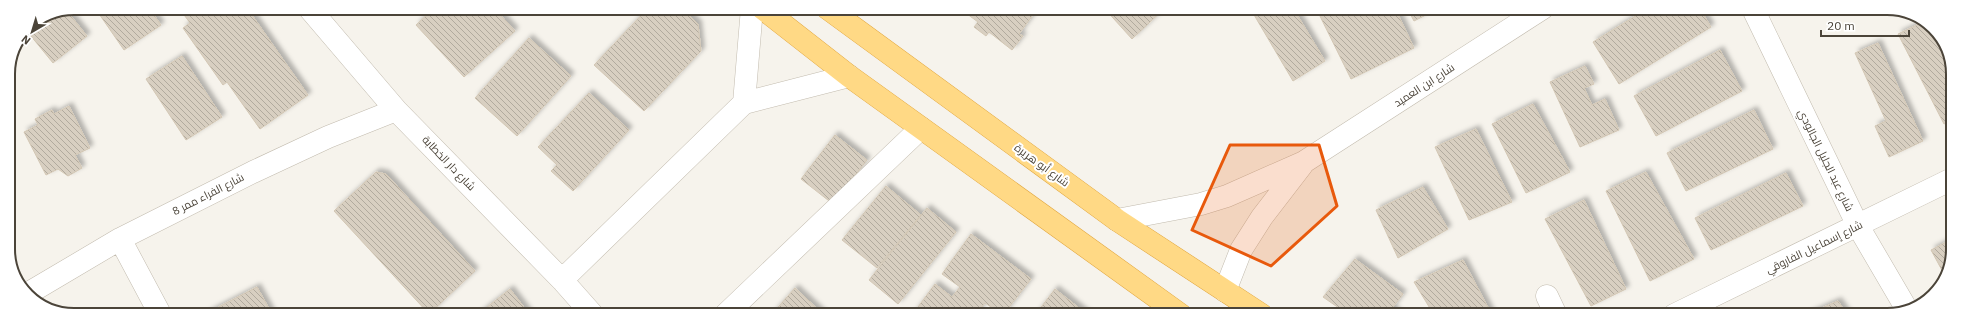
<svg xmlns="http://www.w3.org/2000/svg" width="1961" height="323" font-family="'IBM Plex Sans',Cairo,sans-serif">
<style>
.building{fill:url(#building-back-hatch);stroke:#d3c7b4;filter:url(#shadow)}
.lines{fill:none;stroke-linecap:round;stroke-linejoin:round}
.minor-casing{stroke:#c2bbae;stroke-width:23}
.trunk-casing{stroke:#e0a43c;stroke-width:23}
.minor{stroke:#fff;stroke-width:22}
.trunk{stroke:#ffd985;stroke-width:22}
.marked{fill:#e8590c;fill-opacity:0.2;stroke:#e8590c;stroke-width:3;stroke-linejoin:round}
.labels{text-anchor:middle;stroke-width:4;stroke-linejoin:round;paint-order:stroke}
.street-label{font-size:11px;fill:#4b4439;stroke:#fff}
.rim{fill:none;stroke:#4b4439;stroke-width:2}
</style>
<defs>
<pattern id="building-back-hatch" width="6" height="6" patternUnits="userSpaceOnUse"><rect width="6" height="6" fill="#d8cfc1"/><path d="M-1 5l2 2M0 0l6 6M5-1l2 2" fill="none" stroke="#b1aa9e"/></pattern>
<filter id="shadow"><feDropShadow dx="3.5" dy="-3.5" stdDeviation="2" flood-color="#0004"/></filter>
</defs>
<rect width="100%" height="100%" fill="#f6f3ec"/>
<path class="building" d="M95 8H149L161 25 124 50Z
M179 8H247L308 95 260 129 227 82 223 85 183 28 190 23Z
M434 8H494L515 31 464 77 416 25Z
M648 8H681L698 24 701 51 644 111 594 65Z
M959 8H1038L1019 34 1023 36 1012 50 989 32 986 36 974 27 978 22Z
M1104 8H1165L1132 39Z
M1250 8H1293L1325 61 1293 81Z
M1316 8H1395L1414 48 1351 79Z
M1407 8H1440L1414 21Z
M1647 9H1700L1711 27 1619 84 1593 42Z
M67 11 87 36 53 63 26 30 27 27Z
M1923 22 1934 27 1952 61V120L1944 124 1898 34Z
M529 38 571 76 517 136 475 98Z
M1878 43 1923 141 1889 157 1875 126 1886 121 1855 53Z
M1720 50 1742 91 1656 136 1634 96Z
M182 56 222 117 186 140 146 79Z
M1585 66 1594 84 1584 88 1592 105 1605 99 1619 130 1580 147 1550 82Z
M589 93 629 130 573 191 551 171 557 165 538 147Z
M1533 104 1570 172 1526 193 1492 124Z
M69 106 90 148 75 155 82 168 68 176 58 169 46 175 24 132 38 125 35 119 52 110 54 114Z
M1754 110 1773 149 1686 191 1667 153Z
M1476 129 1512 202 1469 220 1435 147Z
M835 135 867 160 833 204 801 179Z
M376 172 386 174 475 271 429 314 334 211Z
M1646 172 1694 259 1650 281 1606 191Z
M1786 173 1803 206 1711 250 1695 218Z
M886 186 921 215 877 268 842 240Z
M1423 187 1448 229 1398 258 1376 210Z
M1584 200 1626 289 1591 306 1545 219Z
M927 208 956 232 898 304 869 280Z
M971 234 1031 279 1003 315 985 303 976 315H912L935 284 952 297 960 287 942 274Z
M1952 239V258L1944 274 1931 250Z
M1355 259 1403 294 1387 315H1349L1323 297Z
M1463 260 1492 315H1434L1414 282Z
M257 287 272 314H205Z
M795 288 824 315H771Z
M510 289 530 315H477Z
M1055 289 1088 315H1035Z
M1838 301 1848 315H1807L1810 313Z
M1392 308 1400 315H1387Z"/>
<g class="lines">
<defs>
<path id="minor" d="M309 8 396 110 562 280 593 315
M1753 9 1858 226 1906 308
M744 103 752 8
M1117 220 1201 204 1227 196 1304 162 1543 8
M120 239 160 314
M562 280 744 103 849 76
M1225 291 1241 250 1262 217 1302 165
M27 294 120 239 253 172 328 137 396 110
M1547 296 1556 315
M725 315 921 128
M1674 315 1952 179"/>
<path id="trunk" d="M762 8 849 76 1181 315
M827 8 1117 220 1262 315"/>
</defs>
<use href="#minor" class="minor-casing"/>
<use href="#trunk" class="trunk-casing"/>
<use href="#minor" class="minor"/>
<use href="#trunk" class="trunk"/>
</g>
<path class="marked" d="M1230 145H1319L1337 206 1271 266 1192 230Z"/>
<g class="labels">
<g class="street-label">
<text transform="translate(1424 85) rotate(-33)" y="4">شارع ابن العميد</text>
<text transform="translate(1826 160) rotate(64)" y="4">شارع عبد الجليل الجالودي</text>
<text transform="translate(449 163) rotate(46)" y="4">شارع دار الخطابة</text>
<text transform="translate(1042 165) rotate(36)" y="4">شارع أبو هريرة</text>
<text transform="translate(208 194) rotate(-27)" y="4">شارع الفراء ممر 8</text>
<text transform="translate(1814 247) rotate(-26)" y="4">شارع إسماعيل الفاروقي</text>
</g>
</g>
<path d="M0 0H1961V323H0ZM74 15H1887A59 59 0 0 1 1946 74V249A59 59 0 0 1 1887 308H74A59 59 0 0 1 15 249V74A59 59 0 0 1 74 15Z" fill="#fff" fill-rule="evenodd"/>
<path class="rim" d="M74 15H1887A59 59 0 0 1 1946 74V249A59 59 0 0 1 1887 308H74A59 59 0 0 1 15 249V74A59 59 0 0 1 74 15Z"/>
<g transform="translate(32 32) rotate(218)" stroke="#ffffff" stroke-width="3" paint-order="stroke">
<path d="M0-3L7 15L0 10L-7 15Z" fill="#4b4439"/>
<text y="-6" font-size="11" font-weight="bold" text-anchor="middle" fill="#4b4439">N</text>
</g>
<path d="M1821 30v6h88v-6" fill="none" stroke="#4b4439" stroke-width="2"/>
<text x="1827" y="30" font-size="12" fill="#4b4439" stroke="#ffffff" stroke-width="3" paint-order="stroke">20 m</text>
</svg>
